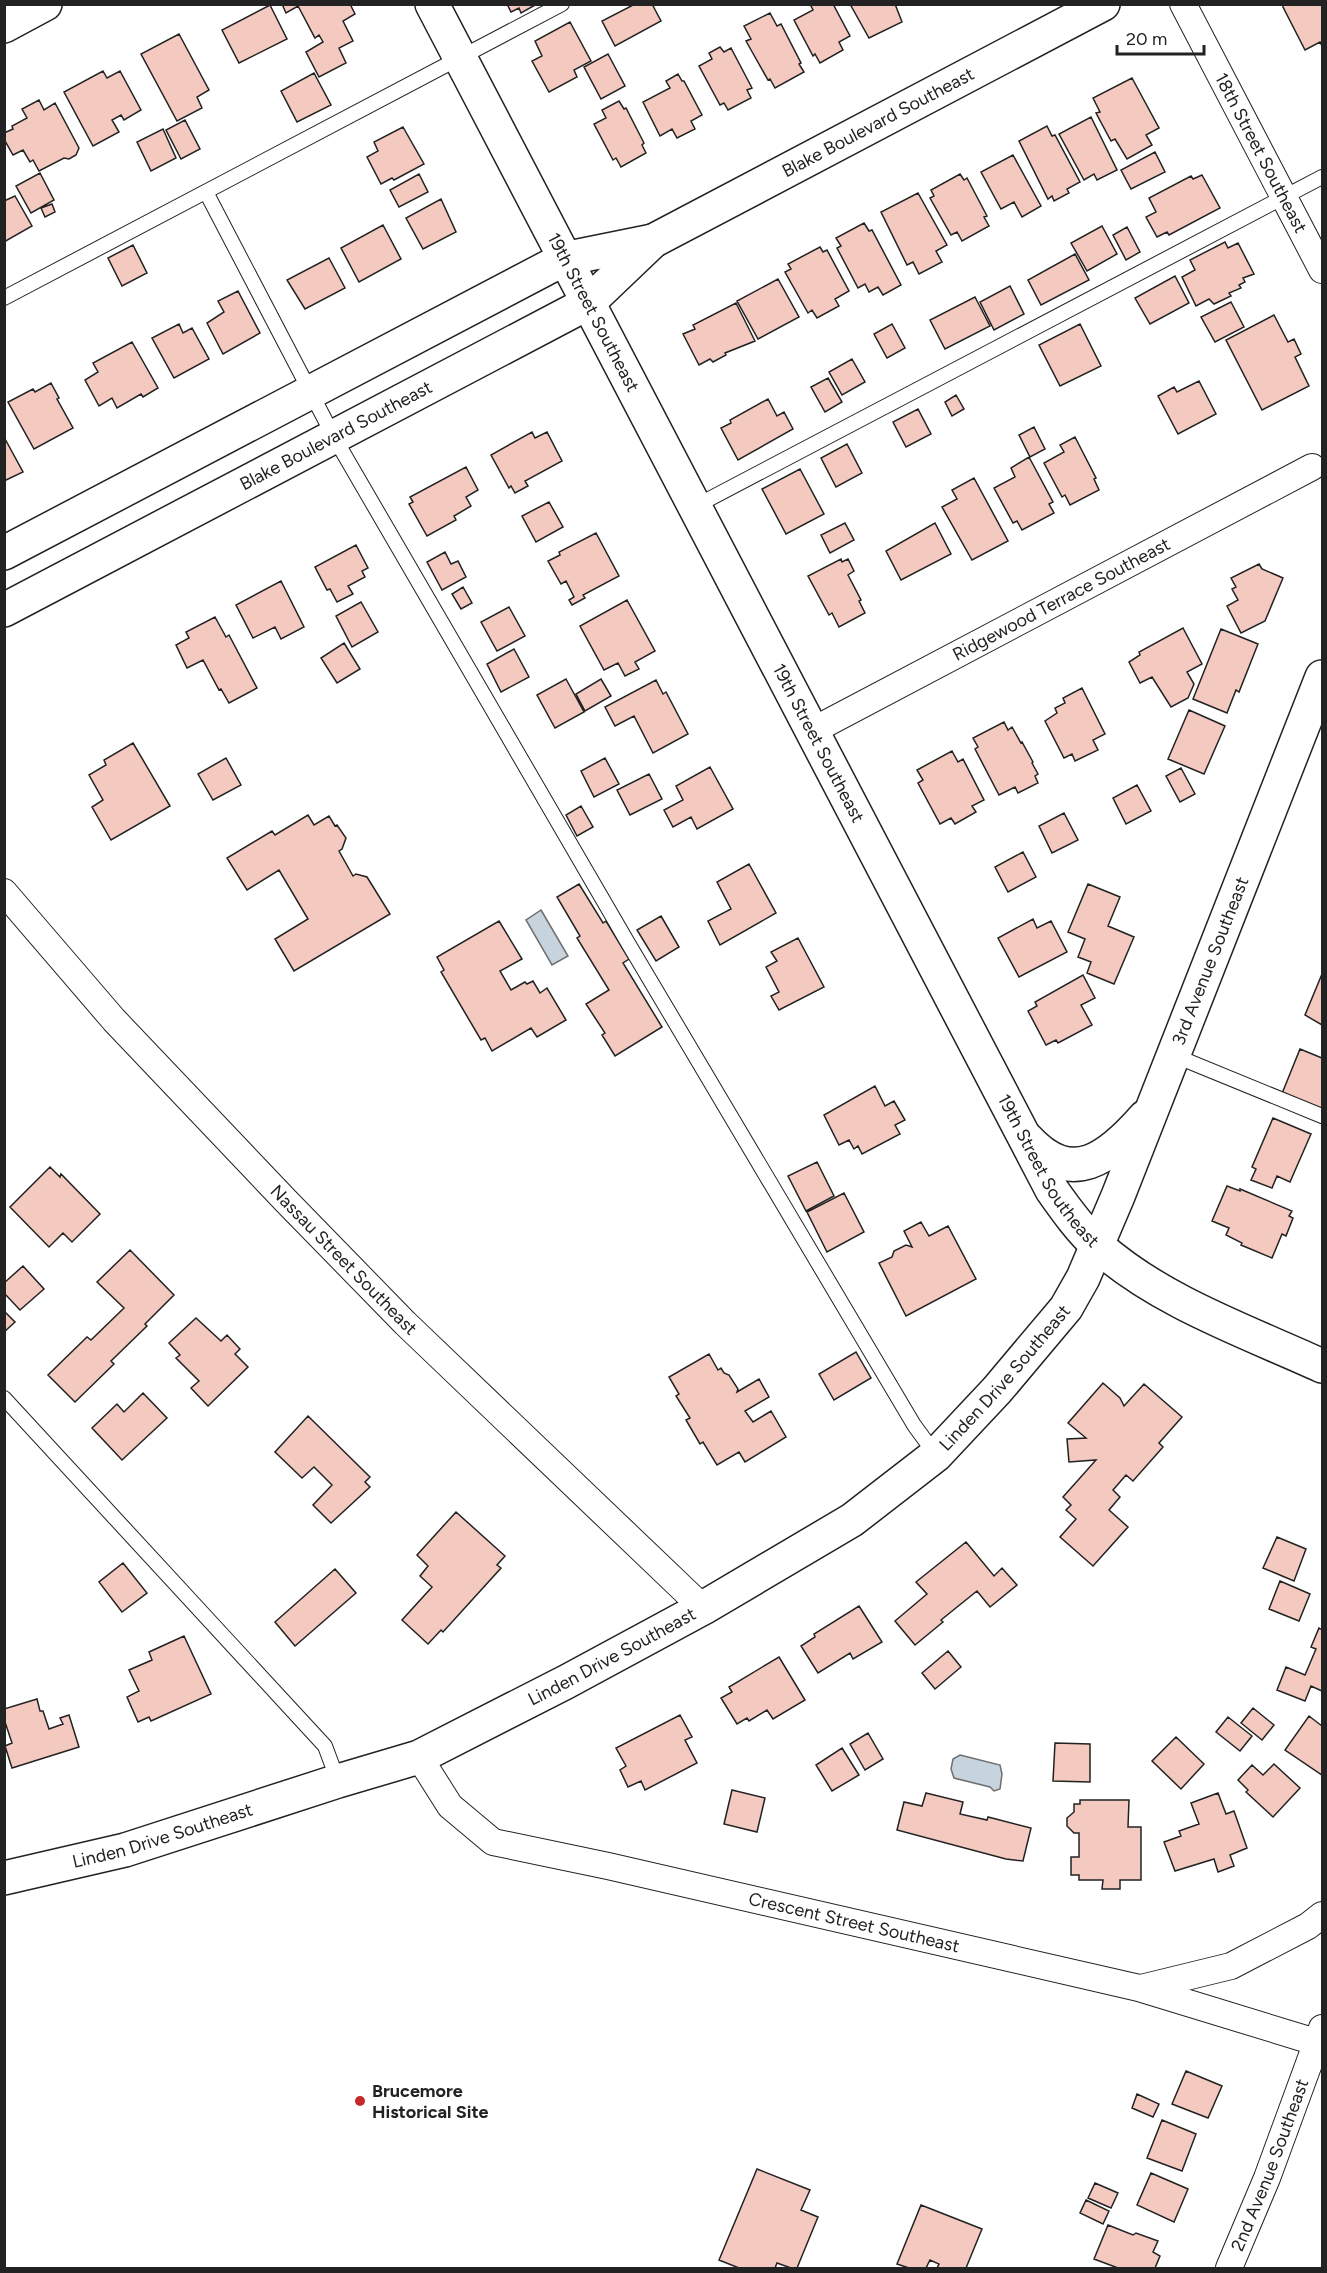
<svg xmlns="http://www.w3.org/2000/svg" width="1327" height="2273" font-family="Figtree,sans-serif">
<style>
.water{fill:#c7d3dd;stroke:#6f6f6f;stroke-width:1.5}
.building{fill:#f3c9c0;stroke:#222;stroke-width:1.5}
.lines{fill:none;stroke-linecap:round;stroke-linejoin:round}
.lane-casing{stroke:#222;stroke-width:16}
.street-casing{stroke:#222;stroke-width:28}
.secondary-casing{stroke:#222;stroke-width:36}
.lane{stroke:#fff;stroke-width:14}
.street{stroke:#fff;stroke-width:26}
.secondary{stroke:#fff;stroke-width:33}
.poi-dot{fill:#c62828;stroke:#fff;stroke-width:2}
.labels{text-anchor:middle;stroke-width:4.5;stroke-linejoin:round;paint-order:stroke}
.street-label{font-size:18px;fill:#222;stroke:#fff}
.poi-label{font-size:18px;font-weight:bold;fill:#222;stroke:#fff;text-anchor:start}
</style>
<rect width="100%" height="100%" fill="#fff"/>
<path class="water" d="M541 910 568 956 552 965 526 920Z
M960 1755 1000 1765 1002 1774 1000 1789 994 1791 990 1787 954 1778 951 1769 953 1759Z"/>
<path class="building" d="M282 4H350L355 14 343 21 353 41 339 48 346 63 319 77 306 52 323 42 319 35 315 38 298 6 286 13Z
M507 4H537L521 13 519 8 511 12Z
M635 4H652L661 21 615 46 602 21Z
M810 4H833L850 36 839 42 843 50 820 63 815 54 813 56 794 20 813 10Z
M850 4H895L902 22 869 38Z
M1283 4H1322V46L1320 42 1305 50 1283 7Z
M270 5 287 39 239 63 222 30Z
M770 13 777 26 781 24 801 63 799 64 804 72 775 88 770 79 768 80 746 41 751 39 744 26Z
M570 22 591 61 574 70 577 77 549 92 532 61 542 56 535 41Z
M179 34 209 90 197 97 202 108 177 121 141 54Z
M720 47 724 52 731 48 752 88 747 90 751 98 728 110 724 103 720 105 699 66 712 59 709 53Z
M608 54 625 86 601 99 584 67Z
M103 71 107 78 120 71 141 110 124 120 121 115 112 120 119 132 93 146 64 92Z
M314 73 331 105 297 122 281 91Z
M678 74 682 81H684L702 115 691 121 695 129 677 138 672 129 660 136 643 102 670 88 666 81Z
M1132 78 1159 128 1146 135 1152 145 1127 159 1115 139 1111 141 1096 113 1100 112 1093 98Z
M39 100 44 110 55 103 79 148 76 155 69 159 64 158 39 171 33 160 30 162 23 150 13 155 4 139V133L13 129 12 126 27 118 22 109Z
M619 101 624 109 626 108 644 143 642 145 646 153 621 167 616 158 613 160 594 124 606 118 602 110Z
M1091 117 1117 170 1097 180 1094 174 1084 180 1059 134Z
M185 120 200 149 181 159 166 130Z
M1047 126 1052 136 1055 135 1080 182 1067 189 1069 193 1054 201 1052 196 1048 199 1019 141Z
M403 127 424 164 394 180 392 178 381 184 367 157 378 151 374 142Z
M163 129 176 158 151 171 137 142Z
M1155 152 1165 172 1131 189 1121 170Z
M1013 155 1041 206 1022 217 1014 202 1001 209 981 172Z
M40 173 54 200 31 213 16 186Z
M419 174 428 192 399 207 390 190Z
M960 174 964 180 967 178 987 216 984 217 989 226 962 241 957 232 951 235 930 198 934 196 931 190Z
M1202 175 1220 208 1169 235 1167 232 1157 237 1146 217 1156 212 1149 198 1191 176 1193 179Z
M918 193 947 245 936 251 942 262 919 274 913 262 907 265 881 212Z
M15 196 32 226 4 242V201Z
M441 199 456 232 423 249 406 218Z
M52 204 55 212 45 217 41 208Z
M864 223 869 231 872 230 901 285 883 295 878 287 869 292 865 284 858 288 837 248 841 246 836 238Z
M383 225 401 259 359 282 341 248Z
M1102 226 1117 254 1087 271 1071 243Z
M1127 227 1140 252 1126 260 1113 235Z
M1225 242 1228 248 1238 243 1254 274 1243 278 1245 282 1239 285 1241 288 1229 293 1231 296 1214 304 1209 299 1196 306 1182 277 1195 270 1190 260Z
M133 245 147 273 122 286 108 258Z
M820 247 823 252 827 250 849 291 835 299 839 306 817 318 812 310 808 313 785 272 791 269 788 264Z
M1075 254 1089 280 1041 305 1028 280Z
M329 258 345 288 305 309 287 280Z
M1175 276 1189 303 1150 324 1135 298Z
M778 279 799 317 758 339 737 301Z
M1010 286 1024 314 994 330 980 302Z
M238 291 260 333 223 354 207 323 224 312 218 301Z
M975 297 990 326 945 349 930 320Z
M1231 302 1244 327 1215 342 1201 317Z
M736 303 755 341 725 353 726 355 713 362 710 359 699 365 683 334 695 329 693 325Z
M1274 315 1288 342 1294 339 1301 354 1295 357 1309 386 1262 410 1226 340Z
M179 324 183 333 192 328 209 359 174 378 152 338Z
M892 324 905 348 887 358 874 334Z
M1080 324 1101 366 1060 386 1039 345Z
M132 342 158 388 143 397 141 394 117 408 112 398 99 406 85 380 98 372 93 363Z
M852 359 865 382 842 395 829 372Z
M828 378 842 402 825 412 811 387Z
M1199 381 1216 414 1178 434 1158 396 1174 387 1177 392Z
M51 383 59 398 57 399 73 428 34 449 8 402 33 389 35 392Z
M956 395 964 409 952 416 945 402Z
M768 399 777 416 784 412 793 429 738 460 721 428 731 423 730 420Z
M918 409 931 434 906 447 893 422Z
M1034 427 1045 449 1030 457 1019 435Z
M532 432 535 438 547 432 562 461 525 481 528 486 515 493 511 486 509 488 491 455Z
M4 437 23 472 4 481Z
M1075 437 1096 478 1094 479 1099 490 1070 505 1065 495 1062 497 1044 463 1064 452 1060 445Z
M847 444 862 473 836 487 821 458Z
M1029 457 1053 502 1049 504 1054 513 1022 530 1017 521 1013 523 994 488 1015 477 1011 468Z
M466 467 478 490 466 497 471 506 454 516 456 520 427 536 409 504 413 502 410 497Z
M800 469 824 514 786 534 762 489Z
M974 478 1008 541 972 560 942 507 957 499 952 490Z
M549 502 563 527 536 542 522 516Z
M845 523 854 540 830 553 821 535Z
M935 523 951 554 901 580 886 551Z
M596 533 619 576 583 595 585 598 572 605 569 600 574 597 566 581 561 584 548 561 560 555 559 552Z
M356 545 368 568 362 571 365 577 348 586 353 594 337 602 330 589 327 590 315 567Z
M445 552 451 564 458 561 466 577 442 590 427 562Z
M841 559 842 562 848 559 854 571 848 575 861 600 859 601 865 613 839 627 832 613 829 615 808 576Z
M1259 564 1262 569 1283 578 1265 621 1241 633 1227 606 1238 600 1232 589 1236 587 1231 578Z
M281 581 304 627 281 639 275 627 253 638 236 605Z
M463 587 472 603 461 609 452 594Z
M627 600 655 651 635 662 639 669 625 676 618 663 604 670 580 626Z
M361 602 378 632 352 647 336 616Z
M509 607 525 636 497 651 481 622Z
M215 617 226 637 229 635 257 688 229 703 221 689 219 690 203 660 187 668 176 645 189 638 186 632Z
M1183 628 1202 664 1187 672 1194 684 1188 698 1171 707 1152 677 1140 683 1129 662 1140 655 1139 652Z
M1221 629 1258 644 1239 692 1236 690 1227 713 1193 699Z
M344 643 360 669 337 683 321 658Z
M514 649 529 677 501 692 487 664Z
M566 679 584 712 555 728 537 695Z
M601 679 611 696 585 711 576 694Z
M656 680 663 694 666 692 688 734 653 753 634 716 615 726 605 707Z
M1082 688 1105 734 1093 740 1098 750 1075 761 1072 754 1064 758 1045 721 1057 713 1055 708 1065 703 1063 698Z
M1189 710 1225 726 1204 774 1168 759Z
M1004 722 1008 730 1012 727 1021 743 1022 742 1033 762 1032 763 1038 774 1035 776 1038 783 1018 793 1015 787 999 795 975 749 978 747 973 738Z
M133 743 170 806 111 840 92 807 103 800 89 775 106 765 104 760Z
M952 751 958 762 963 759 984 800 972 806 976 812 955 824 951 818 940 824 918 783 923 780 917 770Z
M226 758 241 785 213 800 198 774Z
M605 758 619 784 594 797 581 771Z
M710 767 733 809 697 829 691 817 673 827 664 810 683 800 676 786Z
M1181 768 1195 794 1180 802 1166 776Z
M649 774 662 799 630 815 617 790Z
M1137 785 1151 811 1126 824 1113 798Z
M581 806 593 827 577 836 566 815Z
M1064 813 1078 840 1052 853 1039 826Z
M308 815 314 825 329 816 335 826 337 825 346 838 342 849 339 851 353 876 356 874 367 877 390 914 294 971 275 939 308 919 279 870 247 890 227 858 272 831 275 835Z
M1023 852 1036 877 1008 892 995 867Z
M749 864 776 913 720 945 708 921 731 909 717 882Z
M579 884 603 923 606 921 629 959 623 963 662 1027 615 1056 602 1035 605 1033 586 1004 609 990 577 938 580 936 557 897Z
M1088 884 1120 897 1108 926 1134 937 1114 984 1087 973 1091 962 1078 957 1085 939 1068 932Z
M661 916 679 947 656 961 637 930Z
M1033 919 1037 928 1051 921 1067 952 1019 977 998 938Z
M499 921 522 959 500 971 511 990 525 982 527 984 533 981 540 993 547 988 566 1020 537 1037 531 1028 492 1051 485 1038 481 1040 441 972 444 970 437 957Z
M798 938 824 987 779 1010 771 996 779 992 766 967 777 961 771 952Z
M1322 974V1025L1305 1015Z
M1083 975 1095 998 1081 1005 1092 1025 1058 1043 1056 1040 1046 1045 1028 1011 1037 1006 1035 1002Z
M1300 1049 1322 1058V1112L1281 1096Z
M875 1086 885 1106 894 1101 905 1120 895 1125 900 1134 862 1154 858 1146 854 1149 849 1140 839 1145 824 1115Z
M1273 1118 1311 1134 1290 1182 1277 1176 1272 1188 1251 1180 1256 1169 1252 1167Z
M817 1162 834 1196 806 1211 788 1176Z
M50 1167 60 1177 61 1174 100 1214 72 1242 63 1233 49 1247 10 1207Z
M1227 1186 1240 1191V1189L1292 1211 1289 1216 1293 1218 1286 1236 1282 1234 1272 1258 1241 1245 1242 1243 1226 1235 1229 1228 1212 1221Z
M844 1193 864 1232 827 1252 807 1212Z
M921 1222 929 1236 948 1226 976 1279 906 1316 879 1263 892 1257 894 1251 906 1245 912 1247 904 1231Z
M130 1250 174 1295 145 1324 147 1326 111 1361 114 1364 75 1402 48 1375 87 1337 91 1340 124 1308 97 1282Z
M23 1266 44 1289 20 1310 4 1293V1283Z
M5 1312 15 1322 4 1332V1313Z
M196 1318 221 1341 227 1335 240 1349 235 1354 248 1367 208 1406 191 1388 199 1381 176 1358 180 1355 169 1343Z
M856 1352 871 1378 834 1400 819 1374Z
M709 1354 718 1370 721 1368 724 1373 729 1375 738 1389 737 1392 759 1379 769 1397 745 1411 753 1422 771 1411 786 1437 745 1462 739 1452 717 1465 703 1442 700 1444 686 1420 690 1418 676 1396 679 1394 669 1377Z
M1103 1383 1120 1398 1124 1406 1144 1384 1182 1417 1159 1443 1163 1447 1133 1481 1126 1475 1113 1490 1120 1497 1109 1510 1128 1527 1093 1566 1060 1537 1076 1519 1066 1510 1071 1505 1063 1497 1096 1460 1069 1462 1067 1439 1086 1438 1068 1423Z
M143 1393 167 1418 122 1460 92 1428 117 1404 124 1412Z
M308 1416 370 1477 365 1482 370 1487 331 1523 313 1505 332 1485 314 1467 302 1478 275 1452Z
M456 1512 505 1556 497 1565 501 1568 443 1632 441 1630 428 1644 402 1620 432 1587 420 1576 428 1566 417 1555Z
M1277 1537 1306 1549 1294 1581 1263 1568Z
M966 1542 994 1576 1002 1568 1017 1585 990 1607 977 1591 941 1620 943 1622 915 1645 895 1621 927 1594 916 1582Z
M123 1563 147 1593 122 1612 99 1582Z
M335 1569 356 1593 295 1646 275 1622Z
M1280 1581 1310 1594 1299 1621 1269 1609Z
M859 1606 882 1642 853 1659 850 1653 818 1673 801 1646 815 1637 814 1634Z
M1319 1628 1322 1630V1691L1311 1686 1305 1701 1277 1690 1286 1667 1305 1675 1316 1649 1311 1647Z
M184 1636 211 1694 151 1721 149 1717 138 1722 127 1697 139 1691 129 1670 152 1660 149 1652Z
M948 1651 961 1667 935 1689 922 1673Z
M779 1657 805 1700 773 1719 767 1710 749 1721 747 1718 737 1724 721 1698 732 1692 729 1687Z
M37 1699 40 1711H43L49 1729 63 1724 60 1718 69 1715 79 1747 12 1768 5 1746 12 1743 4 1719V1709Z
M1253 1708 1274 1725 1262 1740 1241 1723Z
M680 1715 692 1737 685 1740 697 1763 645 1790 641 1781 628 1787 620 1770 626 1766 616 1748Z
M1309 1716 1322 1726V1775L1285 1750Z
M1228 1717 1252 1736 1240 1751 1216 1732Z
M868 1733 883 1759 865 1770 850 1744Z
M1176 1737 1204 1764 1181 1789 1152 1761Z
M1055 1743 1090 1744V1782L1053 1781Z
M842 1748 859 1775 832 1791 816 1765Z
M1274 1764 1300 1788 1273 1817 1246 1792 1248 1790 1238 1780 1252 1765 1263 1775Z
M732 1790 765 1798 757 1832 724 1824Z
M926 1793 963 1802 960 1814 987 1820 988 1817 1031 1828 1023 1861 1006 1859 897 1830 904 1802 922 1806Z
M1218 1793 1226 1814 1234 1811 1247 1848 1230 1855 1234 1866 1218 1872 1214 1859 1175 1871 1164 1842 1181 1836 1179 1831 1199 1824 1191 1803Z
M1080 1800H1129L1128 1827H1141V1880H1120V1889H1102L1103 1880H1079V1875H1071V1857H1079V1833H1074L1067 1826V1818L1074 1812V1804H1080Z
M1186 2071 1222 2086 1208 2118 1172 2104Z
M1137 2094 1159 2104 1153 2117 1132 2108Z
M1162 2120 1196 2134 1182 2171 1147 2158Z
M757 2169 810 2190 801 2210 818 2217 797 2268H791L777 2263 775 2268H739L719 2260Z
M1151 2173 1188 2189 1174 2222 1137 2205Z
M1095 2183 1118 2193 1111 2208 1088 2198Z
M1086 2200 1109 2211 1103 2224 1080 2213Z
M921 2205 982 2229 966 2268H937L939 2264 930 2260 926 2268H909L897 2264Z
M1108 2225 1133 2235 1136 2233 1158 2241 1153 2252 1160 2256 1155 2268H1118L1094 2259Z"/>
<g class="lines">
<defs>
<path id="lane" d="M206 192 334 437 628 943 914 1425 936 1455
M4 298 562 4
M694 507 1322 177
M1173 1055 1322 1116
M4 1398 325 1746 338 1781"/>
<g id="street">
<path id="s1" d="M1183 4 1322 270"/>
<path id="s2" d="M812 731 1312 467"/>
<path id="s3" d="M4 892 114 1020 286 1201 405 1323 703 1608"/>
<path id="s4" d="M419 1757 450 1806 493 1842 608 1866 1139 1988 1322 2044"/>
<path d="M1141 1988 1231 1966 1308 1926 1322 1915"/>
<path id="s5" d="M1229 2268 1267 2178 1322 2028"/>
</g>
<g id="secondary">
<path id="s6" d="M432 4 1052 1190C1066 1210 1081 1231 1099 1247 1161 1302 1248 1332 1322 1366"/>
<path d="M4 26 45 4"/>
<path d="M4 553 564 259 653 241"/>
<path id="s7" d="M4 610 588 303 653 241 1103 4"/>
<path d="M1027 1139C1072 1188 1109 1158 1145 1117"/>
<path id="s8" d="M4 1878 125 1850 338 1781 419 1757 566 1682 703 1608 852 1520 936 1455 997 1390 1066 1308 1083 1278 1118 1196 1322 677"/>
</g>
</defs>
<use href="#lane" class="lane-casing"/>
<use href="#street" class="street-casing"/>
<use href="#secondary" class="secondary-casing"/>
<use href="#lane" class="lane"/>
<use href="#street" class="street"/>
<use href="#secondary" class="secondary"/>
</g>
<circle class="poi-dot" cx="360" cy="2101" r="6"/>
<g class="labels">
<g class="street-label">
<text dy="6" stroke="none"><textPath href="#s7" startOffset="1004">Blake Boulevard Southeast</textPath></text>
<text dy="6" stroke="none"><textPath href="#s1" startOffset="168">18th Street Southeast</textPath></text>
<text dy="6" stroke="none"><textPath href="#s6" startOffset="348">19th Street Southeast</textPath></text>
<text dy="6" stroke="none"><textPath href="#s7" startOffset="375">Blake Boulevard Southeast</textPath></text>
<text dy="6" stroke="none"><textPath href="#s2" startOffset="282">Ridgewood Terrace Southeast</textPath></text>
<text dy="6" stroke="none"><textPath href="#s6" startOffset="834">19th Street Southeast</textPath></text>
<text dy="6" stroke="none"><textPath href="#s8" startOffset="1605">3rd Avenue Southeast</textPath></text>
<text dy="6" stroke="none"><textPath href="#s6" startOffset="1320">19th Street Southeast</textPath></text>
<text dy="6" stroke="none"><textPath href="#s3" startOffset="501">Nassau Street Southeast</textPath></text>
<text dy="6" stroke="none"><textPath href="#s8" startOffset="1136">Linden Drive Southeast</textPath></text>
<text dy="6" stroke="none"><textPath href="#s8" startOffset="650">Linden Drive Southeast</textPath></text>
<text dy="6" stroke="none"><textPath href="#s8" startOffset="164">Linden Drive Southeast</textPath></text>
<text dy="6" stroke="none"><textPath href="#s4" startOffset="484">Crescent Street Southeast</textPath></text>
<text dy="6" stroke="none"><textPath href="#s5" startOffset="111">2nd Avenue Southeast</textPath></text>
</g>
<g class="poi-label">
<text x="372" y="2097">Brucemore<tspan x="372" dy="21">Historical Site</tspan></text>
</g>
</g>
<rect width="1327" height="2273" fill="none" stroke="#222222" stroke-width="12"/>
<path d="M1117 45v9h87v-9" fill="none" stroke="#222222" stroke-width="3"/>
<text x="1126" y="45" font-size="18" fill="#222222" stroke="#ffffff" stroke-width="4.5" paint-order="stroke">20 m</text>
</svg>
